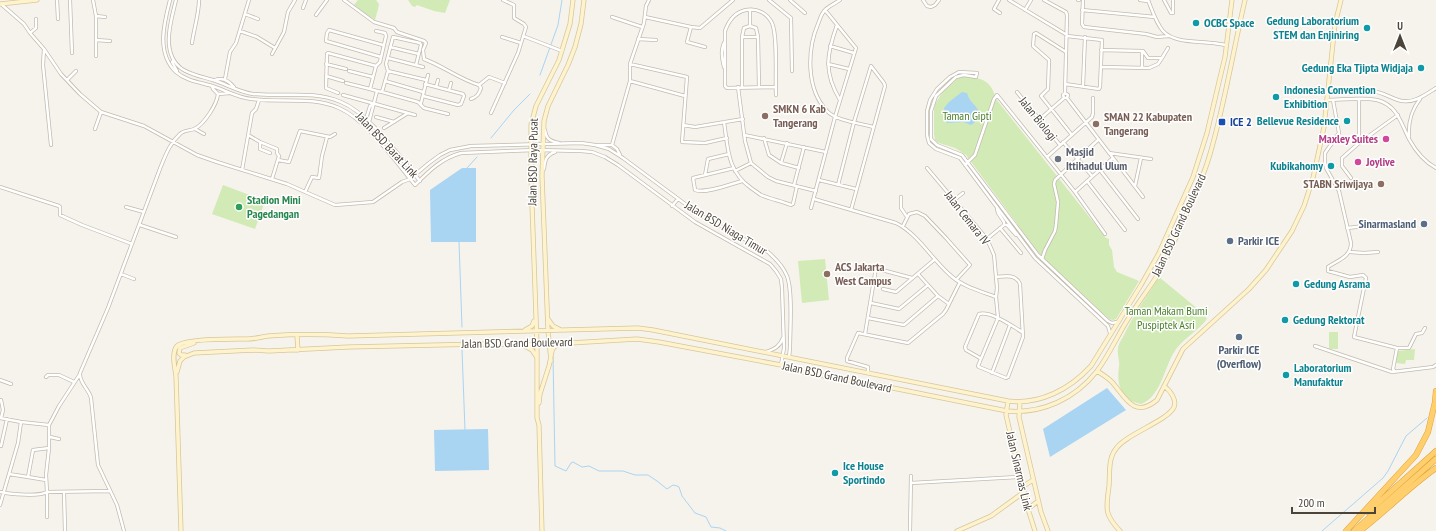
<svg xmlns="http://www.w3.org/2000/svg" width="1436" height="531" font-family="'PT Sans Narrow',sans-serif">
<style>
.green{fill:#d2eab5}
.water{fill:#a9d4f2}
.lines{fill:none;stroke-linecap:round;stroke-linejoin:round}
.stream{stroke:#a9d4f2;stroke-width:1}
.street-casing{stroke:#c2bbae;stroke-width:4}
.secondary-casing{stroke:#d6c79b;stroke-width:5}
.highway-casing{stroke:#e0a43c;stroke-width:6}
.street{stroke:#fff;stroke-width:2.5}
.secondary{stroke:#fff3cd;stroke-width:3.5}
.highway{stroke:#ffcf6e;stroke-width:5}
.culture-dot{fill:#0f9aa8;stroke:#fff;stroke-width:1.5}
.education-dot{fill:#8d6e63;stroke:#fff;stroke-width:1.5}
.transit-dot{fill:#1a4fb4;stroke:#fff;stroke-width:1.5}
.hotel-dot{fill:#d1479c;stroke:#fff;stroke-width:1.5}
.worship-dot{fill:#6b7280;stroke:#fff;stroke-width:1.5}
.leisure-dot{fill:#2e9e5b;stroke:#fff;stroke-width:1.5}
.service-dot{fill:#5c6f8a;stroke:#fff;stroke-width:1.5}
.labels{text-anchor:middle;stroke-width:3;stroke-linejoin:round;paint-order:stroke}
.culture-label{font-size:12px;font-weight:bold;fill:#0d838f;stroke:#fff;text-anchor:start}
.education-label{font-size:12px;font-weight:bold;fill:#785e54;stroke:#fff;text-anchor:start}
.park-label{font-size:12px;fill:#4a7f2a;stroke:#fff}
.street-label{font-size:12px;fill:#4b4439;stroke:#fff}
.transit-label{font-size:12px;font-weight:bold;fill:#164399;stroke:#fff;text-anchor:start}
.hotel-label{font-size:12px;font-weight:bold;fill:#b23c85;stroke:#fff;text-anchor:end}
.worship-label{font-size:12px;font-weight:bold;fill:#5b616d;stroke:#fff;text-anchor:start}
.leisure-label{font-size:12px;font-weight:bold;fill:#27864d;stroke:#fff;text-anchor:start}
.service-label{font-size:12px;font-weight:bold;fill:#4e5e75;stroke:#fff;text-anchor:end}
</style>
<rect width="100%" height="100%" fill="#f6f3ec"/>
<path class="green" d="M358 0H376L379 4 378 9 375 20 364 13 354 5Z
M408 0H450L445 13 434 11 417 5 415 7 412 6Z
M961 77C980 77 991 79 996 99L1106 238 1109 239V245L1112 250 1114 267 1117 272 1139 281 1116 319 1113 320 1109 319 1044 259 1035 248 966 155 955 148 939 143 935 140 934 134V110L935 104 942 93 957 79Z
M223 185 265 201 255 229 212 214Z
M825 259 829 300 802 303 798 261Z
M1159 277 1204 314 1207 319C1198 332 1181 339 1173 354 1164 370 1160 397 1141 404 1122 400 1116 385 1119 367 1120 361 1117 355 1118 349 1118 344 1122 339 1124 335 1134 314 1147 296 1159 277Z
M1329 332H1338V349H1329Z
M1415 349 1414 360H1406L1405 364 1396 363 1398 351Z"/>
<path class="water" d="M962 92 967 93C969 102 977 105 980 114L979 119 971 125 963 122 947 123 944 108 949 102Z
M462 168H476V242H431L430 190Z
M1107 388 1126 410 1050 457 1043 429Z
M488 429 489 470 435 471 434 430Z"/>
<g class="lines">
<path class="stream" d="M540 75 558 25 562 0
M491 138 514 110 530 94
M467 168 477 157
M459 242 462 327
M462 350 465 430
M553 357 555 466 566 471 571 463 573 462 582 467 589 466 599 471H623L635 475H648L657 481 667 489 673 485 677 486 679 487 682 496 695 513 706 517 711 527 720 528 726 531
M1322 531 1383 478 1388 471 1406 436 1427 418"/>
<defs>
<path id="street" d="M57 0 58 19
M70 0 72 53
M93 0 96 16V56
M170 0C164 23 156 53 176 72 185 80 198 82 209 85 224 89 237 98 252 99 281 103 312 96 339 108 367 120 396 162 415 185 429 171 442 158 461 153L536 150 581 151 592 152 605 157 618 165 695 222 770 264 776 271 781 279 782 288 784 348 781 365
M176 0C171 21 160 53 182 69 191 75 203 77 213 80 226 84 239 92 253 94 282 97 313 90 341 102 370 114 399 156 420 181
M344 0 374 22 394 28 397 32 424 41 426 43 423 50 424 59C443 66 459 79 479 85
M769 0 791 18 792 71
M790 0 805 13
M840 0C836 3 829 6 825 10 821 14 820 19 818 24 807 50 806 89 827 111 836 121 860 123 873 127
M923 0 927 6 931 7 935 5 939 0
M999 0 994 9 1000 13
M1009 0 1067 35
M1044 0 1066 12 1067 15 1065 93
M1078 0H1079
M1083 0 1082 24 1084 27 1146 34 1157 37 1169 36
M1140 0 1148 1
M1148 0C1152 10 1156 23 1163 31 1174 43 1196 41 1211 43
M1164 0 1171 13
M1 4 24 24 30 33 44 49 61 74 80 94 101 112 144 126 197 155 217 162 287 184 335 205 373 202 402 182 410 179 429 163 440 155 450 150 471 146 581 143 595 145 609 149 623 158 700 215 768 252C776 259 783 266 787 276 793 291 790 330 790 348L789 357
M303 8 306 0
M1025 10 1031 0
M1082 10 1155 17
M1171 13H1173V0
M245 14 258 19
M316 15 327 0
M96 16 105 17
M612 17 642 27
M645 17 691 27
M837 25C827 53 823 72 840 100
M750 26V10
M240 31 257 37 275 48
M30 33 36 28V19
M523 36 562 51
M502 37 521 43
M742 37H758
M638 39 656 40
M96 40 110 41
M192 43C194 28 199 14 199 0
M1213 43 1226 45
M830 46 854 53
M390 47 419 54
M705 47 687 42 691 27 700 28 733 0
M44 49 43 65 51 145
M1066 52 1036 33 1034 34 1033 46 1049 60 1048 89 1041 96 1072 135
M272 54 284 32 288 12 295 0
M381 57 326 41 327 33 329 30 383 45
M388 58 423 67
M1162 58 1168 48
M175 62 173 61 172 62 177 71
M326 64 346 69
M630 64 687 77 682 142 705 143 727 138
M828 64 849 69
M724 67C722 58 720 50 725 41
M1101 67 1149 68 1158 64 1162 58H1148L1143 51 1101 50
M1142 68V51
M349 71 373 77
M388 71 426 80
M326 76 343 81
M225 79 230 52 236 43 249 0
M67 80 76 71
M215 80C223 77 229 81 234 87
M385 81 423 92
M630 81 685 96
M346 83 370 89
M1065 84 1099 89 1100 87 1102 40 1067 36
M479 85 489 77 505 83
M212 86 213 89 218 94 230 93
M1083 86 1085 37
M436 87 438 80
M738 87 745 141 751 163 768 177 776 181 816 191
M742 87V37L744 28 750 26 756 28 758 37 759 87
M776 87 727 88 725 86V31C729 20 735 12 746 10 757 8 767 13 772 23 778 36 775 78 776 95
M449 90 451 83
M377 91 382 92 388 71 386 64 393 37 420 43 421 45 416 65
M382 92 418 102 424 108 448 114
M1017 92 1060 145
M1328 92C1342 92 1358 90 1372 91 1382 92 1389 97 1398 100 1412 105 1425 95 1436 88
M338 93 326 88 327 54 328 53 376 66
M343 95 415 115
M423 96 458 105 461 104 464 96 463 94 425 84
M1067 98 1068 95 1065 93 1063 95 1064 98H1067L1143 197
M471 99C477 97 479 94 481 88L479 85
M1327 100C1343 100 1361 97 1377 100 1397 105 1401 123 1409 139 1415 150 1425 162 1436 168
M1333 100 1339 133 1325 153V162L1326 168 1339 191 1351 243C1351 257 1338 260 1328 267V271L1350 277 1363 275 1366 278 1354 337 1397 348H1409L1416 334 1422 333 1425 328
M421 103 428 75
M491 113 518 53 526 27 524 24 514 18V5L503 0
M376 117 394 122
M366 119 370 106 373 104
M1039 120 1064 98
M369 122 377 91 370 89 376 66 380 62 386 36 385 33 376 31
M724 122C728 148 727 171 751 188 754 190 758 193 761 195 770 199 781 201 791 205L793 204 797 186
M683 125 695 127 743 119
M384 128 408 113
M95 129 101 112
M195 129 204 134
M545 130C546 139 550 141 559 143
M248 135 260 142V149L270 153
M744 135 826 152
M1409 137C1408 122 1411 111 1420 99
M764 138 769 155 781 163 799 168
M260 142 277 149V153L279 156 272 179
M1063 142 1092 176
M1359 143V99
M597 145H612L617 149 620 155
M612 145 630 81V64L644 23 646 6 649 0
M1109 153 1151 159
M1047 157 1092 117 1093 113V98
M278 160 289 162 300 131 330 137 335 134
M781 163 787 143
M965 165 975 155 977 149 994 99 997 95 1075 192 1105 234
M734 168 693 178 695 190C705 194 731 184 742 181
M927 168 987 239 994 255 997 288 996 297
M544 169C545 160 546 155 555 152
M242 170 252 113 256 109 259 100
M1100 170 1138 219
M735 171 751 163
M705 175 708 159 729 154
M1351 178 1342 166V158L1359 143 1398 115
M819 180 856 189
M1087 181 1125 230
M794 185 804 147
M838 185 854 122 871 66
M1135 186 1141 158
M0 187 59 206 60 207V215L82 225 132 244
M305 192 312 177 319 178 322 156 327 137
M1075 192 1113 158
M901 197V208L907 217
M814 199 896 223C918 234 931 258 949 274 961 286 980 291 996 297L998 318 978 366 979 367 1006 378 1008 377 1023 337 1020 284C1016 274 1005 276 996 277
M954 200 963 193
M672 206 678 199
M126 207 144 212
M811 208 835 117 856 48 825 10
M997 209 998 213 1004 222V225H1007L1016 235
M851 210 885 86 884 83 871 66
M140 225 176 237
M903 226 909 214 917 212 925 216 946 238 970 265 956 280
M1000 228 1021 253
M1347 228 1365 226
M987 239 1004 225
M1350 252 1364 253 1378 252
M1042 259 1045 250 1055 231 1056 225 1058 202 1054 184 1055 180 1098 140
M867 266 912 278
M121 274 134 279
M918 274 938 296 949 304
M883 289 896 292 934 260
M871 303 899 309 928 285
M868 318 904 325 938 296
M1110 333 1108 326 1035 258 960 158 936 149 929 143 927 135V111L930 100 937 89 950 77 959 72 977 73 976 77 964 75 956 77 936 96 931 111V139L937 145 962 155 1038 255 1108 321 1112 323 1117 322
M865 334 876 268
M1315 346 1392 372 1433 367 1436 365
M766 352C775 349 780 346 783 338
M980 358 966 350 965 347 979 314C991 311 1012 326 1022 332
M1395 372 1393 369 1397 348
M868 373V367L847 361V358L858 333 908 343 943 314 946 310 960 282
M992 373 1010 325
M46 377 48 375H59L74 382
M0 380 11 384
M1 400 3 410 1 418
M0 418 21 422 49 425 59 406 80 374
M21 422 18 443 9 474 28 477 33 450 49 448V425
M50 437 59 439
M1 446 7 419
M28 477 46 480
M911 483 1020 477
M0 492C10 494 39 497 47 492L46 475 49 448
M64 492 65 531
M0 505 9 474
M47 517V492L110 491
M124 531 117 505 98 465 91 398C89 389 79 383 80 373L108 308 161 166C166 154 170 143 180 134 184 130 189 131 194 129 204 125 217 104 218 94
M910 531 911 476"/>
<path id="secondary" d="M0 4 37 0
M548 319 553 326 559 329
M525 330 532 326 534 321
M297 336 298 350
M523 345 532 350 536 356
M185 355H181L179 353 180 348 194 343
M551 361 548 331 542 176 544 121 548 106 568 65 575 47 581 24 584 0
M1097 371C1102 374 1108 378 1112 382 1126 398 1134 419 1157 400L1183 349 1249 289 1266 270 1292 231 1304 206 1313 178 1324 127 1335 24 1341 0
M177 372 180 361 184 357 194 353 253 350 269 351 348 347 482 344 537 345 637 339 659 342 781 365 806 373 873 384 1007 411C1042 414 1075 399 1097 371 1110 354 1118 334 1130 316 1139 301 1151 286 1160 271 1168 257 1174 241 1181 227 1191 203 1203 179 1210 154 1225 103 1233 51 1245 0
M1008 401 1006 415 1028 509 1035 531
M1020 402 1019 417 1041 512 1048 531
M539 403 540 394 549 366 552 351 554 347 559 344
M539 425 537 418V345L531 176V125L536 106 559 60 570 24 573 0
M539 425 542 531
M1022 487 1033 480
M1028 509 1038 501
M181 531 176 376C175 368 171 353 177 346 184 338 235 339 247 339 254 339 261 337 268 336 295 334 321 334 348 336L638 328 653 330 1008 401C1040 405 1070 389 1091 366L1141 285 1159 253 1193 177 1207 133 1219 82 1225 57 1232 0
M957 531 991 516 1024 492
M1120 531C1104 514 1106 509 1109 486 1110 475 1108 460 1115 450 1125 434 1168 421 1174 407 1177 400 1170 390 1164 386"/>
<path id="highway" d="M1435 401 1436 391
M1368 512 1436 451
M1346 531 1416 455 1428 432 1436 398
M1354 531 1436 459
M1360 531C1386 511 1409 487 1436 468"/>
</defs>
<use href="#street" class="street-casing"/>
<use href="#secondary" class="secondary-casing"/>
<use href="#highway" class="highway-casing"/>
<use href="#street" class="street"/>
<use href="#secondary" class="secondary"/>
<use href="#highway" class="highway"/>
</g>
<g class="culture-dot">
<circle cx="1196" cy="23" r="4"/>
<circle cx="1367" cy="28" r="4"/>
<circle cx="1421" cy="68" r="4"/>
<circle cx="1276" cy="97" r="4"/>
<circle cx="1347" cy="121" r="4"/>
<circle cx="1331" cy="166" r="4"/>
<circle cx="1296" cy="284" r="4"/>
<circle cx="1285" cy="320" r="4"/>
<circle cx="1286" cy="375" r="4"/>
<circle cx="835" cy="473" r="4"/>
</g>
<g class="education-dot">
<circle cx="765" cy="116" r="4"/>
<circle cx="1096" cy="124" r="4"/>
<circle cx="1381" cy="184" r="4"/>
<circle cx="827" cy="274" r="4"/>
</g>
<rect class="transit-dot" x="1218" y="118" width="8" height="8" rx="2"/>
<g class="hotel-dot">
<circle cx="1386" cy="139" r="4"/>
<circle cx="1358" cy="162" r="4"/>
</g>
<circle class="worship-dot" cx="1058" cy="159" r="4"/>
<circle class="leisure-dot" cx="239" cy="207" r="4"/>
<g class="service-dot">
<circle cx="1424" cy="224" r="4"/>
<circle cx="1230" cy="241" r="4"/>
<circle cx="1239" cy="337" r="4"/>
</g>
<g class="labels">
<g class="culture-label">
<text x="1359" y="25" text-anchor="end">Gedung Laboratorium<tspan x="1359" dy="14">STEM dan Enjiniring</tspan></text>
<text x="1204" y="27">OCBC Space</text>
<text x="1413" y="72" text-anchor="end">Gedung Eka Tjipta Widjaja</text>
<text x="1284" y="94">Indonesia Convention<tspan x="1284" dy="14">Exhibition</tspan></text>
<text x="1339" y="125" text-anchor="end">Bellevue Residence</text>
<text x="1323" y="170" text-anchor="end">Kubikahomy</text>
<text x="1304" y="288">Gedung Asrama</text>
<text x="1293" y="324">Gedung Rektorat</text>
<text x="1294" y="372">Laboratorium<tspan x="1294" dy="14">Manufaktur</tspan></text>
<text x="843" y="470">Ice House<tspan x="843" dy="14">Sportindo</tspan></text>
</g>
<g class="education-label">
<text x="773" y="113">SMKN 6 Kab<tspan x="773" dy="14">Tangerang</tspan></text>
<text x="1104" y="121">SMAN 22 Kabupaten<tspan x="1104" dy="14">Tangerang</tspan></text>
<text x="1373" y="188" text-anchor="end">STABN Sriwijaya</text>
<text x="835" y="271">ACS Jakarta<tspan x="835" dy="14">West Campus</tspan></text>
</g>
<g class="park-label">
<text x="967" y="120">Taman Gipti</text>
<text x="1166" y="315">Taman Makam Bumi<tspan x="1166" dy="14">Puspiptek Asri</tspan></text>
</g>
<g class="street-label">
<text transform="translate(1038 119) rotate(51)" y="4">Jalan Biologi</text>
<text transform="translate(387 145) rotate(47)" y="4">Jalan BSD Barat Link</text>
<text transform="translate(533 162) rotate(-89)" y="4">Jalan BSD Raya Pusat</text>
<text transform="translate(967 218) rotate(52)" y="4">Jalan Cemara IV</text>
<text transform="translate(1179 225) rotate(-65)" y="4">Jalan BSD Grand Boulevard</text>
<text transform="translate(726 228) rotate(31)" y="4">Jalan BSD Niaga Timur</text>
<text transform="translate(517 343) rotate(-1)" y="4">Jalan BSD Grand Boulevard</text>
<text transform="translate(837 377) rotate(12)" y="4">Jalan BSD Grand Boulevard</text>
<text transform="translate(1019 471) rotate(77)" y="4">Jalan Sinarmas Link</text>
</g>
<g class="transit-label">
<text x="1230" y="126">ICE 2</text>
</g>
<g class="hotel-label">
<text x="1378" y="143">Maxley Suites</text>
<text x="1366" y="166" text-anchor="start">Joylive</text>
</g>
<g class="worship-label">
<text x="1066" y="156">Masjid<tspan x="1066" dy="14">Ittihadul Ulum</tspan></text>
</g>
<g class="leisure-label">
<text x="247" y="204">Stadion Mini<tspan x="247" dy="14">Pagedangan</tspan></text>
</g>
<g class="service-label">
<text x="1416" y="228">Sinarmasland</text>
<text x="1238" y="245" text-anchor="start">Parkir ICE</text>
<text x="1239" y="354" text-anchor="middle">Parkir ICE<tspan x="1239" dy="14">(Overflow)</tspan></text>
</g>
</g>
<g transform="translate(1400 36)" stroke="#ffffff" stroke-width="3" paint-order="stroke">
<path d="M0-3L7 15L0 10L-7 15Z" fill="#4b4439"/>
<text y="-6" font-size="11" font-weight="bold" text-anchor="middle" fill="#4b4439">U</text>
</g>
<path d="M1292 507v6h83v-6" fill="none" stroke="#4b4439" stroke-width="2"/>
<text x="1298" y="507" font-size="12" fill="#4b4439" stroke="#ffffff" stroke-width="3" paint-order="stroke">200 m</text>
</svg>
